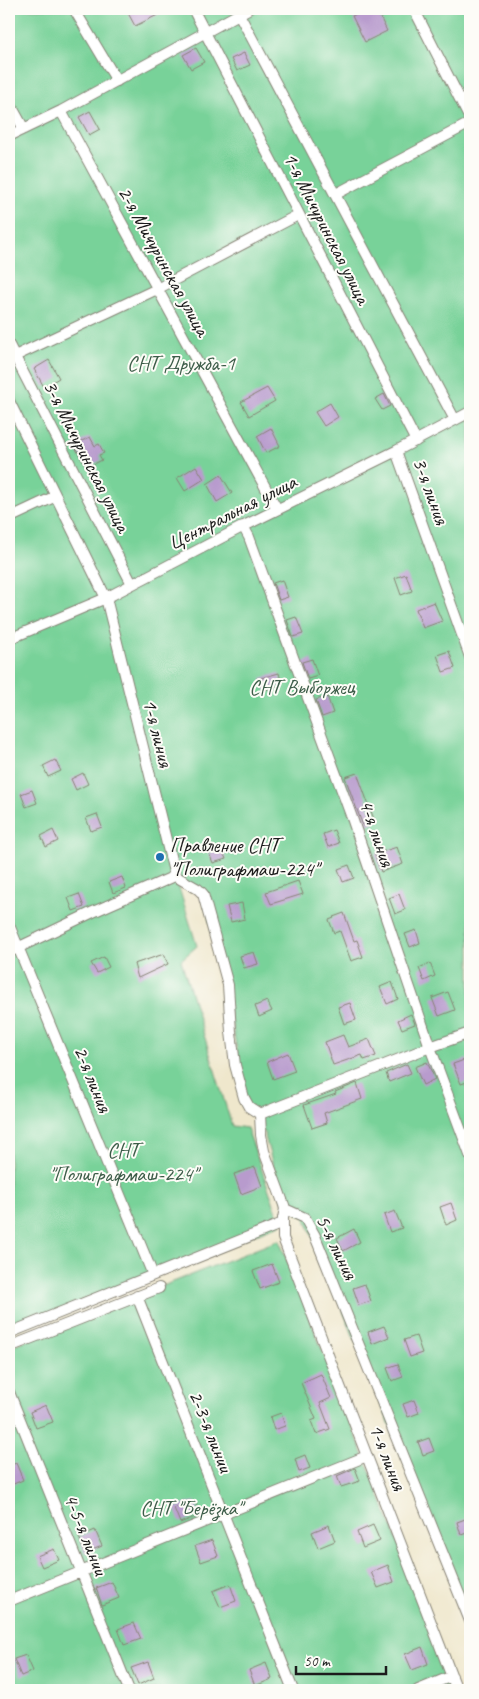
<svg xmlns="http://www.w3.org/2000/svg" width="479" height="1699" font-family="Caveat,sans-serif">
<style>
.green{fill:#78d299;stroke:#4a775a}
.building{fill:#b89bcd}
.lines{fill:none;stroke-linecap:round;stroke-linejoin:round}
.street-casing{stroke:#868274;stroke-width:12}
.street{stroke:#fff;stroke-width:10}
.poi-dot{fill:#1f6fb2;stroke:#fdfcf7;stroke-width:2}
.labels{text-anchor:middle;stroke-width:4;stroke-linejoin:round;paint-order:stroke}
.street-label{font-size:21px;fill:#1c1c1c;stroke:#fdfcf7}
.park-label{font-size:21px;fill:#3c5c48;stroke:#fdfcf7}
.poi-label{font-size:21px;fill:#1c1c1c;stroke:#fdfcf7;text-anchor:start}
</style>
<rect width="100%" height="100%" fill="#fdfcf7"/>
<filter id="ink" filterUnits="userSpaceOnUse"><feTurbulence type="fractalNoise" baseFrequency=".02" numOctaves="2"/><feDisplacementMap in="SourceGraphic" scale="10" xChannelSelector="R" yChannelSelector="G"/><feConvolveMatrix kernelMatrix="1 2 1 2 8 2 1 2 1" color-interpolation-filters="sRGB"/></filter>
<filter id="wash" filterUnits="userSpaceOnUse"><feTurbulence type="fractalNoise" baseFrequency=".0096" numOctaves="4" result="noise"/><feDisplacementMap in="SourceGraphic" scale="20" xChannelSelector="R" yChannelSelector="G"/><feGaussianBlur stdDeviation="1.12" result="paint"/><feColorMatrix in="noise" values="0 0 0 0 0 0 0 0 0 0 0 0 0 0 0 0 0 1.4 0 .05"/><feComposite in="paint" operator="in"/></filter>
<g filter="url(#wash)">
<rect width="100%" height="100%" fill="#efe7cc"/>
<path class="green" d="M9 9H470V1621L305 1218 284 1205 261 1122 247 1103 225 988 203 894 175 875 197 946 181 960 232 1126 247 1128 281 1224 9 1332Z
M279 1240 456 1690H9V1347Z"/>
<g id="blocks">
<path class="building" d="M137 9H170L135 26 128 13Z
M367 9H376L387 31 365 42 352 16Z
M196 48 204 62 191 69 183 55Z
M244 53 250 65 237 71 231 59Z
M90 111 100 129 89 135 79 117Z
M49 360 59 378 44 387 34 369Z
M267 388 275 401 249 416 241 402Z
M384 394 390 406 382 410 375 399Z
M330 403 338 417 324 426 315 412Z
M271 428 280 446 266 453 257 436Z
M90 437 95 446 99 444 104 453 99 455 102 460 92 465 90 462 85 465 74 445Z
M196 466 204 479 185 491 177 478Z
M221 475 232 493 217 502 207 484Z
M406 574 412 591 401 595 395 578Z
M282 580 288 597 279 600 273 583Z
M434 602 442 621 423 628 416 609Z
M296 617 303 634 293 637 287 620Z
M449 651 455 668 443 672 437 655Z
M312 659 318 676 308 679 302 662Z
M279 673 282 685 265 690 261 678Z
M327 696 333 713 322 717 316 700Z
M55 760 61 771 48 777 43 766Z
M83 773 88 784 76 790 71 779Z
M357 773 375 822 363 826 345 777Z
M32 790 37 803 26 807 21 794Z
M97 814 102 827 91 831 86 818Z
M53 830 58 841 46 847 41 836Z
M334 830 339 843 328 847 323 834Z
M397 847 403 864 381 872 375 854Z
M221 848 226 859 213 863 209 853Z
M349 865 354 878 343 882 338 869Z
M122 877 126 888 113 893 109 882Z
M298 881 303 894 271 904 266 892Z
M79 894 84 907 73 911 68 898Z
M399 894 405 910 395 914 389 898Z
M242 903 245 919 231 922 227 906Z
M344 913 354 941 357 940 363 957 351 961 340 931 334 933 329 920 334 918 333 917Z
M416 930 420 943 410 947 405 934Z
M254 952 258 964 244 968 240 956Z
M164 954 168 964 138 978 134 964Z
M104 957 109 967 97 973 91 963Z
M430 963 435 976 424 981 419 968Z
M392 982 398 999 387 1004 380 987Z
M448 992 455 1010 439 1016 432 998Z
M267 1001 272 1011 259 1017 255 1006Z
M350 1003 356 1020 344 1024 338 1007Z
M411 1014 415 1024 402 1029 398 1020Z
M343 1035 348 1047 369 1039 376 1056 364 1060 362 1055 333 1065 325 1042Z
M288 1053 295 1071 273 1079 267 1062Z
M467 1059 470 1068V1081L461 1084 453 1064Z
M427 1062 435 1079 423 1085 415 1067Z
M407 1064 411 1073 389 1082 386 1073Z
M357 1083 362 1099 324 1113 327 1123 312 1128 304 1105 336 1094 335 1092Z
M255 1167 262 1186 241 1194 234 1174Z
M451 1203 457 1220 446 1225 440 1207Z
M395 1211 402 1228 390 1232 384 1215Z
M354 1229 360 1242 343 1251 337 1238Z
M272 1264 279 1282 260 1289 253 1271Z
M365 1284 371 1301 359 1305 353 1288Z
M384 1326 389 1337 372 1344 368 1332Z
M416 1336 422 1353 410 1357 404 1340Z
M398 1364 403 1377 392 1381 387 1368Z
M321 1374 331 1398 320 1403 330 1429 316 1434 311 1421 316 1419 301 1383Z
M414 1400 419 1413 408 1417 403 1404Z
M46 1405 53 1422 36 1428 30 1412Z
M281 1413 285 1426 274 1430 270 1417Z
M429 1438 434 1451 423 1455 418 1442Z
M305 1455 310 1468 299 1472 295 1459Z
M16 1463 23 1480 11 1485 9 1478V1466Z
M355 1468 360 1481 341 1487 337 1476Z
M195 1501 200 1515 180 1523 174 1508Z
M468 1518 470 1526V1532L461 1535 457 1522Z
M329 1525 335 1541 318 1548 312 1532Z
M373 1525 380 1541 363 1548 357 1532Z
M95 1530 102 1546 85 1553 79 1537Z
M212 1540 218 1556 201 1562 195 1546Z
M54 1549 59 1560 42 1567 37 1556Z
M388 1565 394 1582 378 1588 371 1572Z
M112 1582 119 1598 102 1605 96 1588Z
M230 1584 236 1601 220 1607 213 1591Z
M134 1623 141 1639 124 1645 118 1629Z
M422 1647 428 1664 412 1670 405 1654Z
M26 1655 33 1671 21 1676 14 1659Z
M148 1662 154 1678 138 1685 131 1668Z
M266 1663 272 1679 255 1686 249 1670Z"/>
</g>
</g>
<g filter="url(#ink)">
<use href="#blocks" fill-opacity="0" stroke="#868274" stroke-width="1"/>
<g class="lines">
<defs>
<path id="street" d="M74 9 117 81
M193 9 416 441
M414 9 470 119
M239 14 455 420
M9 102 24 129
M61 111 277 509
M9 136 61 111 248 9
M336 194 470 123
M9 345 132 584
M15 356 157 289 298 215
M9 401 106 598 175 876
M396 451 470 657
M9 518 56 496
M243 526 249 537 352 818 430 1047 470 1155
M9 639 106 598 242 527 396 451 470 412
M175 876 198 889 203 894 228 985 231 1032 235 1065 244 1098 249 1107 260 1114 261 1135 264 1151 284 1205 285 1209 305 1218 315 1236 470 1621
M9 925 153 1275
M9 952 93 912 175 876
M260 1114 430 1047 470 1033
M285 1209 283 1218V1238L457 1690
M137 1296 293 1690
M9 1333 283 1223
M9 1347 159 1288
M9 1392 129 1690
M9 1601 367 1456
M418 1690 452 1676"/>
</defs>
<use href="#street" class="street-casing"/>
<use href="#street" class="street"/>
</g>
</g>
<circle class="poi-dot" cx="160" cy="857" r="5"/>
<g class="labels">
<g class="street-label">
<text transform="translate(327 228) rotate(63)" y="7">1-я Мичуринская улица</text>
<text transform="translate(164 261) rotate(61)" y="7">2-я Мичуринская улица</text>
<text transform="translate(87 456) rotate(63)" y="7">3-я Мичуринская улица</text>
<text transform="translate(431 491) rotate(70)" y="7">3-я линия</text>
<text transform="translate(232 512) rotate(-27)" y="7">Центральная улица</text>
<text transform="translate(158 733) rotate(76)" y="7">1-я линия</text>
<text transform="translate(377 833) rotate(71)" y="7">4-я линия</text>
<text transform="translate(93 1079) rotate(68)" y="7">2-я линия</text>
<text transform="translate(337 1247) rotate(64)" y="7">5-я линия</text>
<text transform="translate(211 1431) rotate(68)" y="7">2-3-я линии</text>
<text transform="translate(388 1457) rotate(69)" y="7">1-я линия</text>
<text transform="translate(86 1534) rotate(68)" y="7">4-5-я линии</text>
</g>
<g class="park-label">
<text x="181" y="370">СНТ Дружба-1</text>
<text x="302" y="694">СНТ Выборжец</text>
<text x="123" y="1157">СНТ<tspan x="123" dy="24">"Полиграфмаш-224"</tspan></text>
<text x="191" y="1515">СНТ "Берёзка"</text>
</g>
<g class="poi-label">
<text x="170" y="852">Правление СНТ<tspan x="170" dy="24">"Полиграфмаш-224"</tspan></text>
</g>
</g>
<rect width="479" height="1699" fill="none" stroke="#fdfcf7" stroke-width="30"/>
<path d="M296 1666v8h90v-8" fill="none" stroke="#1c1c1c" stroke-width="2.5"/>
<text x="304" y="1666" font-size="15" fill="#1c1c1c" stroke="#fdfcf7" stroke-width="4" paint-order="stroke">50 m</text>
</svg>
